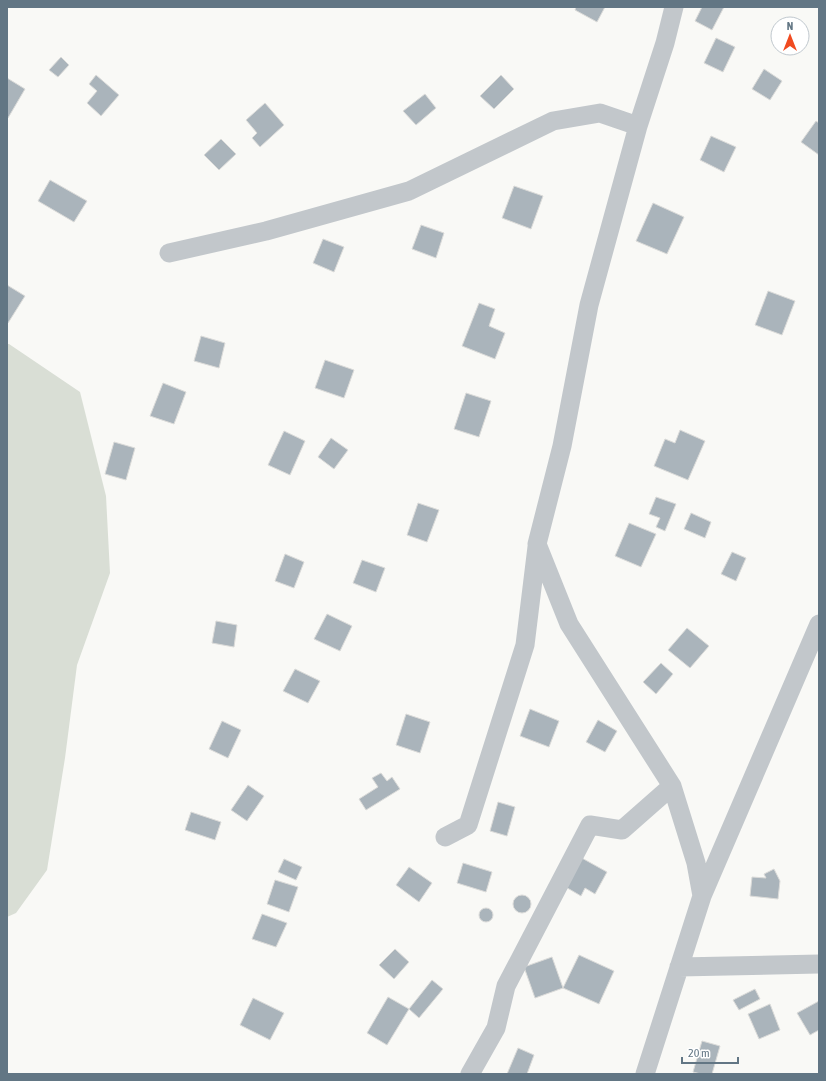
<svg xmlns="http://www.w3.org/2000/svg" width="826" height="1081" font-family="'Asap Condensed',sans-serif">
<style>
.green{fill:#d9ded5}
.building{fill:#aab4bb;stroke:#dbdbd9}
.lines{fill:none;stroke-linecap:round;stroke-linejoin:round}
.street{stroke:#c2c7cb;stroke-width:19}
</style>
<rect width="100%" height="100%" fill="#f9f9f6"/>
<path class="green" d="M7 344H9L80 392 106 496 110 573 77 665 65 758 47 870 16 913 7 917Z"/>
<path class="building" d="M576 7H605L597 22 575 10Z
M702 7H724L712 30 695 21Z
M716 38 735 47 723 72 704 63Z
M61 57 69 65 58 77 49 70Z
M764 69 782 81 770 100 752 89Z
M96 75 119 95 101 116 87 103 97 91 89 84Z
M501 75 514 89 494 109 480 96Z
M7 78 25 89 8 118 7 117Z
M425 94 436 108 416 125 403 111Z
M265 103 284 125 260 147 252 138 257 133 246 120Z
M816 121 819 123V155L801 142Z
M711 136 736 147 724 172 700 160Z
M221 139 236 154 219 170 204 155Z
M50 180 87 201 74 222 38 201Z
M514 186 543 196 531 229 502 218Z
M653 203 684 217 667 254 636 241Z
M421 225 444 233 436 258 412 249Z
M323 239 344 247 334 272 313 263Z
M7 285 25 296 8 323 7 322Z
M768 291 795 301 782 335 755 325Z
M479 303 495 309 489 326 505 333 495 359 462 346Z
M201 336 225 343 219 368 194 361Z
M325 360 354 370 344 398 315 388Z
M163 383 186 392 174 424 150 416Z
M466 393 491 401 479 437 454 429Z
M680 430 705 441 688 480 654 466 665 439 675 443Z
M284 431 305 441 290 475 268 465Z
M331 438 348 450 334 469 318 457Z
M114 442 135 448 126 480 105 474Z
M656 497 676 504 665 531 656 527 660 518 649 514Z
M418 503 439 510 427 542 407 535Z
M691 513 711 522 705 538 684 529Z
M629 523 656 534 641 567 615 556Z
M732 552 746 558 736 581 721 574Z
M285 554 304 562 294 588 275 581Z
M362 560 385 568 376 592 353 583Z
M327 614 352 626 340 651 314 639Z
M216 621 237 625 234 647 212 643Z
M687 628 709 646 690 668 668 650Z
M661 663 673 674 656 694 643 682Z
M295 669 320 681 308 703 283 691Z
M530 709 559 721 549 747 520 736Z
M406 714 430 722 420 753 396 745Z
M598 720 617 731 605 752 586 742Z
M222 721 241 730 228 758 209 749Z
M381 773 387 781 392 777 400 789 366 810 359 799 378 787 372 778Z
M248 785 264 796 247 821 231 810Z
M498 802 515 807 507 836 490 831Z
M191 812 221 822 215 840 185 830Z
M580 857 607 872 595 894 585 888 581 896 564 886Z
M284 859 302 867 296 880 278 872Z
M463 863 492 872 486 892 457 883Z
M409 867 432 883 419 902 396 885Z
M774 869 780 881 778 899 750 896 752 877 766 878 764 874Z
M275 880 298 887 289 912 267 904Z
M513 904a9 9 0 1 1 18 0a9 9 0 1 1-18 0Z
M479 915a7 7 0 1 1 14 0a7 7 0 1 1-14 0Z
M262 914 287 923 276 947 252 939Z
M395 949 409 962 394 979 379 965Z
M579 955 614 971 599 1004 563 988Z
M552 957 563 988 535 998 524 967Z
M432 980 443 989 419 1018 409 1009Z
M755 989 760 999 739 1010 733 1000Z
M388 997 409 1009 387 1045 367 1033Z
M253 998 284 1013 270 1040 240 1025Z
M819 1001V1030L810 1035 797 1013Z
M770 1004 780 1030 759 1039 748 1014Z
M702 1041 720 1046 712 1074H701L693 1072Z
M518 1048 534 1055 527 1074H507Z"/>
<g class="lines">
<path class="street" d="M674 7 665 43 638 126 589 305 562 446 537 544 569 624 672 786 696 863 702 896
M169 253 266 231 409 191 553 121 600 113 638 126
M445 837 468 825 525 645 537 547
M679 967 819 964
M470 1074 496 1028 506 986 590 825 622 830 672 786
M645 1074 702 896 819 624"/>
</g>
<rect width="826" height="1081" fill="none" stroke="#627684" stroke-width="16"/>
<g transform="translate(790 36)"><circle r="19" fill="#ffffff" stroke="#c0c8ce"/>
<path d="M0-3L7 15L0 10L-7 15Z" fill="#f04a20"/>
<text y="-6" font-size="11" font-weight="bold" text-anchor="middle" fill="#627684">N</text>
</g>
<path d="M682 1057v6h56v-6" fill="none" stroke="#627684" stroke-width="2"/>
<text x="688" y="1057" font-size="12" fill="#627684" stroke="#ffffff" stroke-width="3" paint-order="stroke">20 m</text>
</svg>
